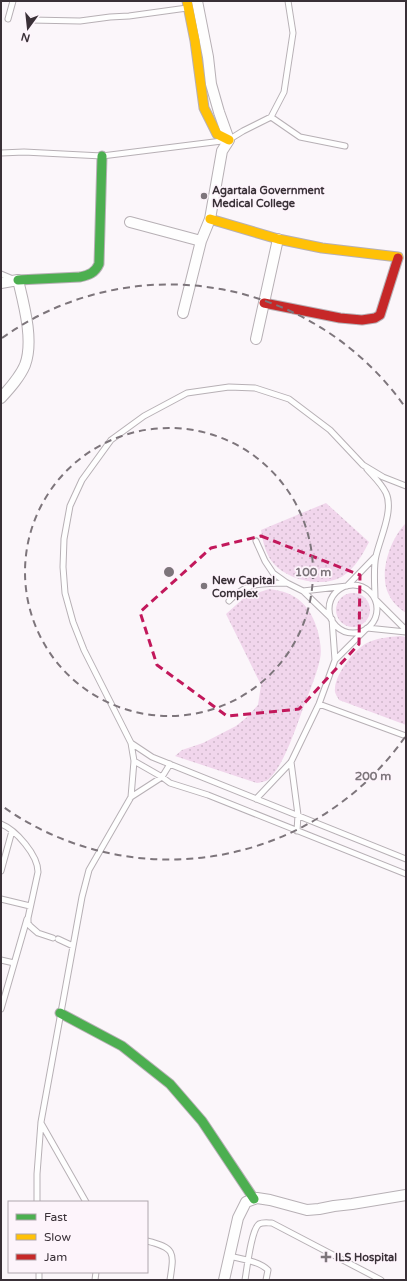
<svg xmlns="http://www.w3.org/2000/svg" width="407" height="1281" font-family="'Varela Round',sans-serif">
<style>
.grass{fill:url(#grass-dots)}
.lines{fill:none;stroke-linecap:round;stroke-linejoin:round}
.lane-casing{stroke:#b7b0b5;stroke-width:7}
.street-casing{stroke:#b7b0b5;stroke-width:12}
.fast-casing{stroke:#b7b0b5;stroke-width:11}
.slow-casing{stroke:#b7b0b5;stroke-width:11}
.jam-casing{stroke:#b7b0b5;stroke-width:11}
.lane{stroke:#fefefe;stroke-width:5}
.street{stroke:#fefefe;stroke-width:10}
.fast{stroke:#4caf50;stroke-width:9}
.slow{stroke:#ffc107;stroke-width:9}
.jam{stroke:#c62828;stroke-width:9}
.marked{fill:none;stroke:#c2185b;stroke-width:3;stroke-dasharray:8 5;stroke-linejoin:round}
.ring{fill:none;stroke:#7d757b;stroke-width:2;stroke-dasharray:7 5}
.poi-dot{fill:#7d757b;stroke:#fdf4fb;stroke-width:1.5}
.labels{text-anchor:middle;stroke-width:3.5;stroke-linejoin:round;paint-order:stroke}
.poi-label{font-size:11px;font-weight:bold;fill:#393037;stroke:#fdf4fb;text-anchor:start}
.centre{fill:#7d757b;stroke:#fdf4fb;stroke-width:2}
.ring-label{font-size:12px;text-anchor:middle;font-weight:bold;fill:#7d757b;stroke:#fdf4fb;stroke-width:3.5;stroke-linejoin:round;paint-order:stroke}
</style>
<defs>
<pattern id="grass-dots" width="8" height="8" patternUnits="userSpaceOnUse"><rect width="8" height="8" fill="#f1d6ec"/><path d="M2 2h.1M6 6h.1" fill="none" stroke="#cfb8cb" stroke-width="1.8" stroke-linecap="round"/></pattern>
</defs>
<rect width="100%" height="100%" fill="#fbf6fa"/>
<path class="grass" d="M326 503 369 542C363 554 355 568 343 576 324 588 289 581 274 564 266 555 263 543 261 530Z
M406 523V613C400 609 392 602 389 595 378 574 390 539 406 523Z
M269 589C297 592 311 606 318 632 320 641 322 650 320 659 316 678 307 696 301 714 294 733 283 766 269 779 266 782 261 782 257 783L175 756 182 750 203 743 236 726 246 718 258 705 261 685 226 614 245 597Z
M336 610a17 17 0 1 1 34 0a17 17 0 1 1-34 0Z
M400 636 406 637V725L339 700C337 696 334 693 335 689 335 674 356 647 369 642 378 638 389 637 400 636Z"/>
<g class="lines">
<defs>
<path id="lane" d="M8 19 13 1
M31 20 80 21 110 17 129 16 187 8
M271 117 300 137 345 146
M230 139 243 131 271 117 284 92 293 33 288 1
M1 153 24 152 102 156 222 141
M1 274 13 279
M367 469C373 476 381 483 386 493 394 510 380 538 376 556 373 568 375 586 375 599L406 630
M256 541 265 561 273 573 287 583 303 591 347 586 375 557
M329 609a24 24 0 1 1 48 0a24 24 0 1 1-48 0Z
M229 601C247 581 262 584 287 583
M335 660 367 628 406 632
M319 704 406 736
M131 743 152 757 406 859
M134 761 162 777 170 783 208 795 406 874
M291 762 298 815 297 831
M131 797 134 761 131 743 84 650 73 622 65 593 63 567 64 539 70 506 82 480 111 440 144 416 187 393 229 387 255 388 289 399 330 430 363 465 383 477 406 486
M256 799 291 762 319 704 335 660 332 619 303 591
M1 824C16 830 38 855 38 872L28 918V923L30 926 38 933 53 938
M1 871 12 831
M1 899 30 906
M58 939 73 946
M1 960 14 963
M1 1009 27 919
M41 1123 86 1202
M37 1202V1174L41 1122 82 897 89 870 131 797 162 777 170 764
M147 1241C176 1248 174 1253 170 1280
M229 1256C241 1259 259 1261 268 1270L266 1280
M39 1272V1280
M95 1280 96 1272
M245 1280C247 1269 251 1230 259 1224 263 1222 268 1223 272 1223L381 1280"/>
<path id="street" d="M130 222 201 241
M1 283 18 280C24 305 34 341 25 365 20 377 10 388 1 398
M183 313 201 241 210 219 222 151 229 140 219 112 211 84 208 57 197 1
M256 339 278 239
M224 1280 238 1218 246 1202 257 1198 270 1200 307 1210 319 1209 334 1206 352 1204 406 1195"/>
<path id="fast" d="M18 280 80 277C89 275 95 273 99 264L102 156
M60 1013 122 1046 170 1084 202 1121 254 1199"/>
<path id="slow" d="M187 1 195 41 204 108 217 134 229 140
M210 219 278 239 322 248 398 257V258"/>
<path id="jam" d="M264 303 340 318 362 320 375 318 380 315 398 258"/>
</defs>
<use href="#lane" class="lane-casing"/>
<use href="#street" class="street-casing"/>
<use href="#fast" class="fast-casing"/>
<use href="#slow" class="slow-casing"/>
<use href="#jam" class="jam-casing"/>
<use href="#lane" class="lane"/>
<use href="#street" class="street"/>
<use href="#fast" class="fast"/>
<use href="#slow" class="slow"/>
<use href="#jam" class="jam"/>
</g>
<path class="marked" d="M261 536 360 575 359 644 299 709 227 716 157 665 140 612 211 548Z"/>
<g class="ring">
<circle cx="169" cy="572" r="144"/>
<path d="M405 737A288 288 0 0 1 2 806M2 338A288 288 0 0 1 405 407"/>
</g>
<g class="poi-dot">
<circle cx="204" cy="196" r="4"/>
<circle cx="204" cy="586" r="4"/>
<path d="M324 1251h4v4h4v4h-4v4h-4v-4h-4v-4h4z"/>
</g>
<g class="labels">
<g class="poi-label">
<text x="212" y="194">Agartala Government<tspan x="212" dy="13">Medical College</tspan></text>
<text x="212" y="584">New Capital<tspan x="212" dy="13">Complex</tspan></text>
<text x="335" y="1261">ILS Hospital</text>
</g>
</g>
<circle cx="169" cy="572" r="6" class="centre"/>
<g class="ring-label">
<text x="313" y="576">100 m</text>
<text x="373" y="780">200 m</text>
</g>
<rect width="407" height="1281" fill="none" stroke="#393037" stroke-width="4"/>
<rect x="8" y="1201" width="140" height="72" fill="#fdf4fb" stroke="#afa6ad"/>
<rect x="16" y="1214" width="20" height="6" fill="#4caf50" stroke="#afa6ad"/>
<text x="44" y="1221" font-size="12" fill="#393037">Fast</text>
<rect x="16" y="1234" width="20" height="6" fill="#ffc107" stroke="#afa6ad"/>
<text x="44" y="1241" font-size="12" fill="#393037">Slow</text>
<rect x="16" y="1254" width="20" height="6" fill="#c62828" stroke="#afa6ad"/>
<text x="44" y="1261" font-size="12" fill="#393037">Jam</text>
<g transform="translate(28 28) rotate(195)" stroke="#fdf4fb" stroke-width="3" paint-order="stroke">
<path d="M0-3L7 15L0 10L-7 15Z" fill="#393037"/>
<text y="-6" font-size="11" font-weight="bold" text-anchor="middle" fill="#393037">N</text>
</g>
</svg>
